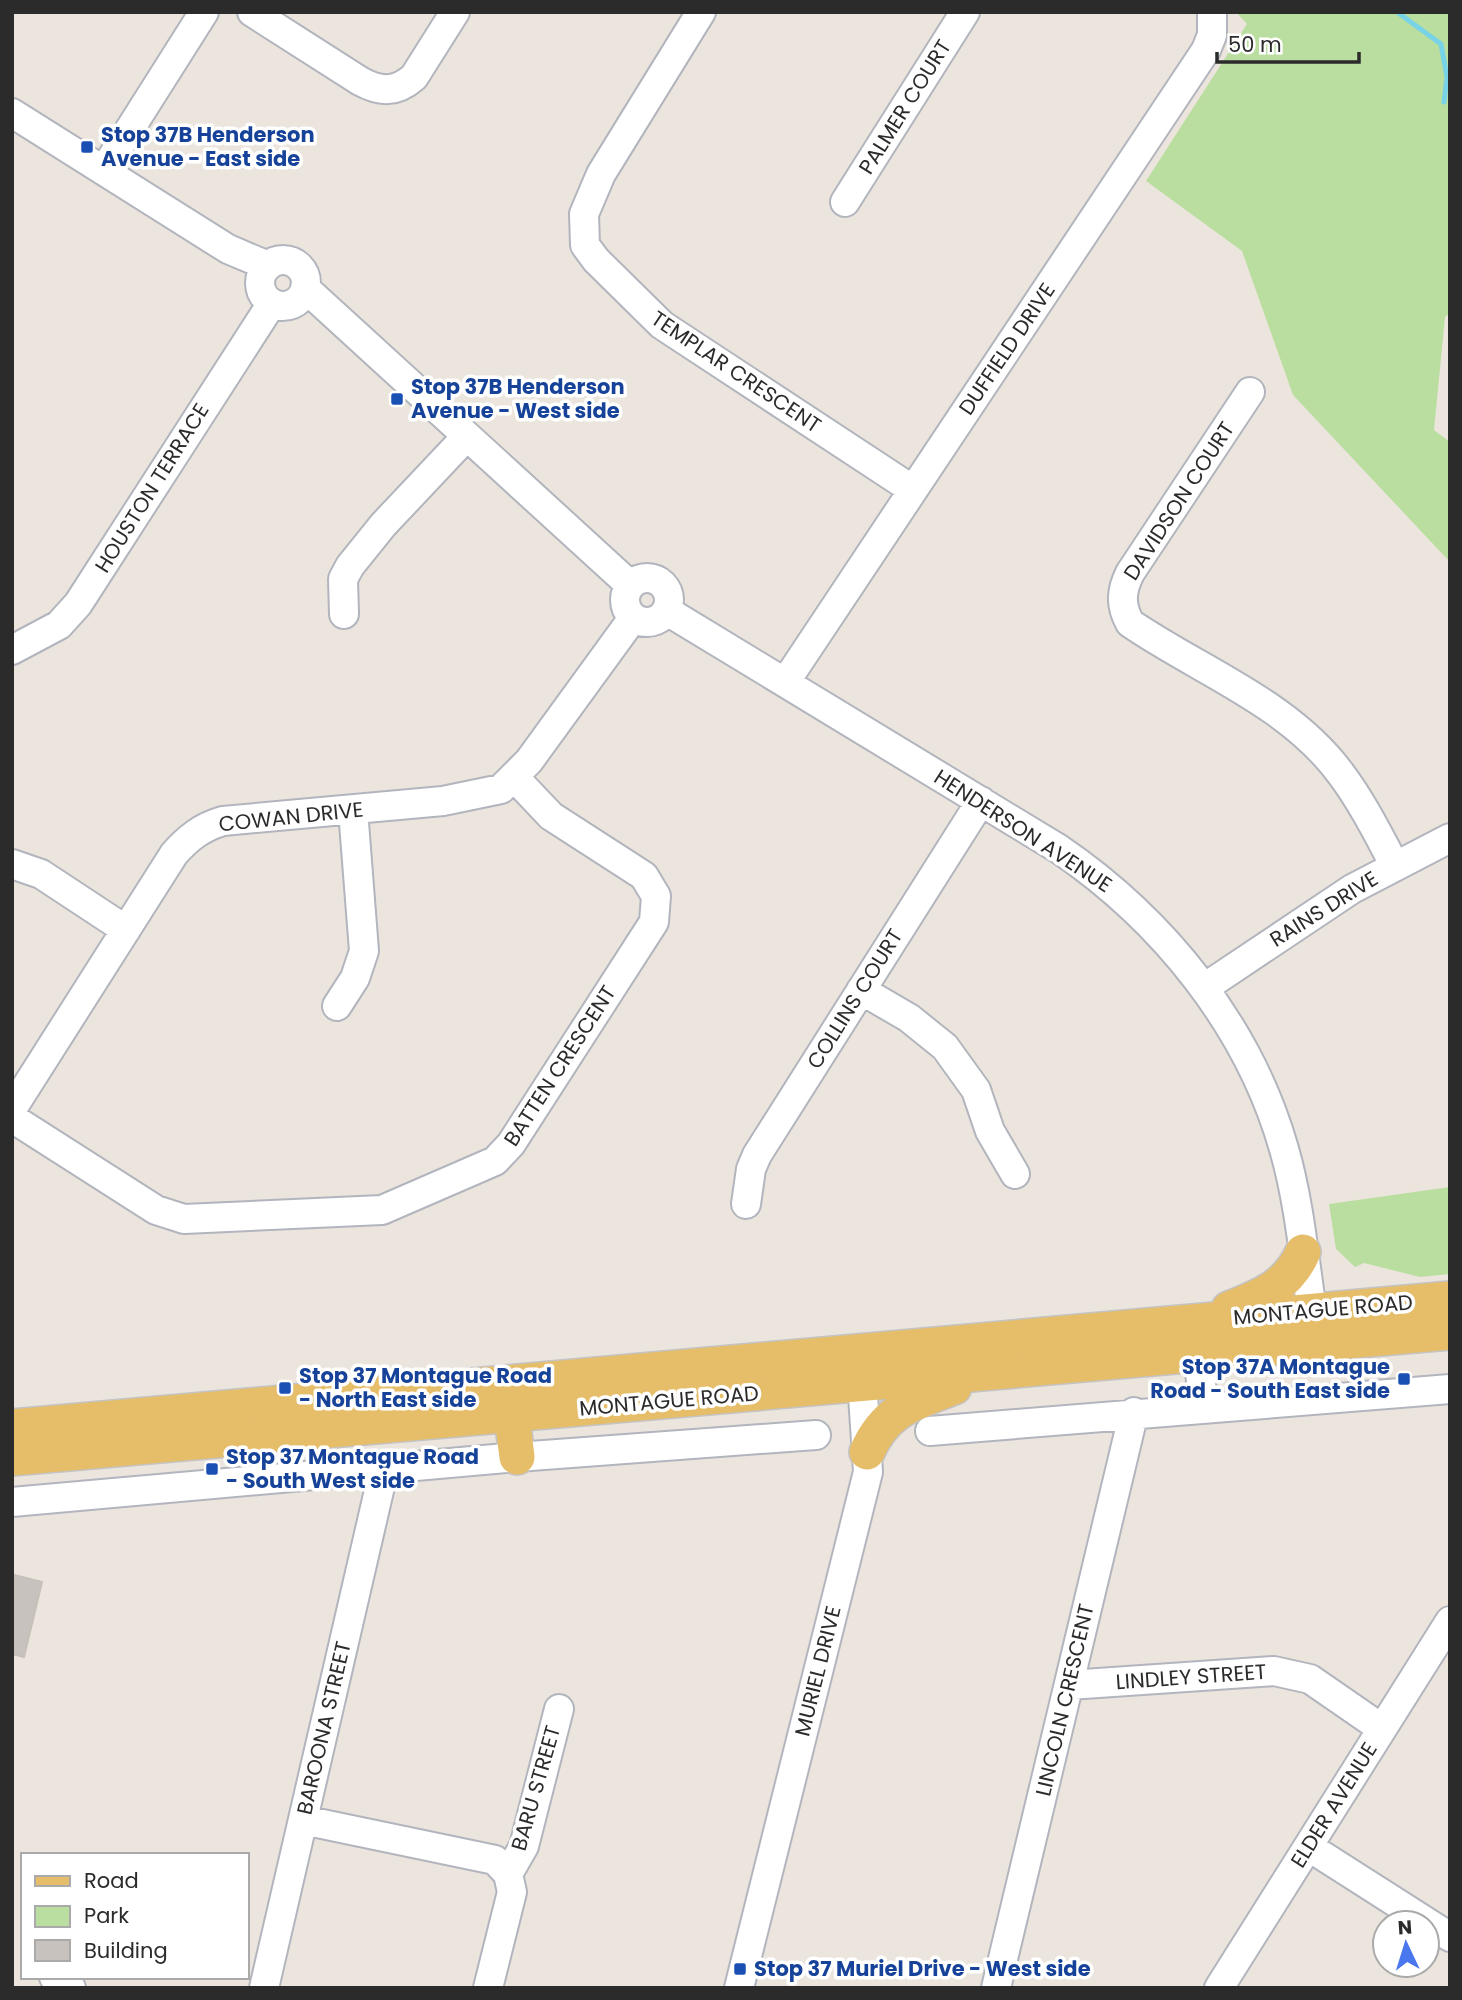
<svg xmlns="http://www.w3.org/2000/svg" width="1462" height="2000" font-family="Poppins,sans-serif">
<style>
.green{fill:#bade9f}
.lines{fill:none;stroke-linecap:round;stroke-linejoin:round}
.stream{stroke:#79d3e6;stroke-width:5}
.building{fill:#c7c2be;stroke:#c7c0b8;stroke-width:2}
.minor-casing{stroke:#b2b5bd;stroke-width:32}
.major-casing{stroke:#c4c4c4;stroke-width:38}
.minor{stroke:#fff;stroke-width:28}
.major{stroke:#e6bd69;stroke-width:35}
.transit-dot{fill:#1a4fb4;stroke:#fff;stroke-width:2.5}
.labels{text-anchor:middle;stroke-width:7;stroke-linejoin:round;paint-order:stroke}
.street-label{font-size:21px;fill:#2b2b2b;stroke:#fff}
.transit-label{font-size:21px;font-weight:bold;fill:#164399;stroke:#fff;text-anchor:start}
</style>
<rect width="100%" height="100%" fill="#ece5de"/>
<path class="green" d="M1236 12H1450V313L1445 317 1434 430 1450 442V562L1293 395 1242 251 1146 181 1247 24Z
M1450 1187V1274L1420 1277 1364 1263 1355 1267 1336 1249 1329 1204Z"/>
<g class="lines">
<path class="stream" d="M1397 12 1441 44 1447 77 1444 102"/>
</g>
<path class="building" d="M14 1575 42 1582 24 1657 12 1654Z"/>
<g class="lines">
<defs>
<path id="minor" d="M252 12 360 81C380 92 396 93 414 77L455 12
M701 12 601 174 584 214 585 245 596 260 662 325 913 490
M12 113 228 249 268 266
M104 170 204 12
M845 202 965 12
M260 283a23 23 0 1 1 46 0a23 23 0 1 1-46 0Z
M305 288 630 585
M1250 392 1130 573C1121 591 1120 605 1130 623 1200 671 1289 703 1341 774 1362 802 1378 834 1395 866
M625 600a22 22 0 1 1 44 0a22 22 0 1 1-44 0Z
M667 611 1059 849C1163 920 1249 1026 1284 1149 1299 1201 1304 1257 1312 1311
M344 614 343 579 350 566 383 525 466 437
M12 650 59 625 78 604 272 303
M786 681 1206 50 1212 35V12
M12 864 41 874 126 930
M1204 988 1352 889 1450 838
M861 990 909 1018 945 1047 976 1090 990 1131 1015 1174
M337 1006 355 978 364 951 353 810
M12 1109 174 854C188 838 202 827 223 821L443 801 501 789 529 761 633 618
M12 1118 156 1210 184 1219 382 1210 495 1161 511 1144 654 922 656 896 644 876 551 816 515 778
M746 1204 751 1169 757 1155 981 801
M1197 1333 1203 1407
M930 1431 1450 1389
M12 1502 517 1457 816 1435
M1069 1685 1274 1671 1310 1679 1381 1728
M303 1820 495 1860 508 1874
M1309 1847 1450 1937
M54 1977 71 1988
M264 1988 384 1469
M488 1988 512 1892 508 1874 524 1846 559 1709
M739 1988 868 1472 861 1365
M996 1988 1134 1412
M1219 1988 1450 1621"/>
<path id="major" d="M1229 1309C1262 1296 1288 1286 1303 1252
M509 1393 517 1457
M12 1427 1450 1299
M867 1452C885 1410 913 1403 954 1387
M12 1458 1450 1332"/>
</defs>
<use href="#minor" class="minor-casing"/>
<use href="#major" class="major-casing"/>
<use href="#minor" class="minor"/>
<use href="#major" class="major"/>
</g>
<g class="transit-dot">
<rect x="80" y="140" width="14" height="14" rx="3.5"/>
<rect x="390" y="392" width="14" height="14" rx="3.5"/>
<rect x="1397" y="1372" width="14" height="14" rx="3.5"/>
<rect x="278" y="1381" width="14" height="14" rx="3.5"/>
<rect x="205" y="1462" width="14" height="14" rx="3.5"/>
<rect x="733" y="1962" width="14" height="14" rx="3.5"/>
</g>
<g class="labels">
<g class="street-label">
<text transform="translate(905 107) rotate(-58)" y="7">PALMER COURT</text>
<text transform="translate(1007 349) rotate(-56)" y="7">DUFFIELD DRIVE</text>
<text transform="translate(736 372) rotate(34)" y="7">TEMPLAR CRESCENT</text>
<text transform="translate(152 488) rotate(-58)" y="7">HOUSTON TERRACE</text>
<text transform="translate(1179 501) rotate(-57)" y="7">DAVIDSON COURT</text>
<text transform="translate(291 817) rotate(-6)" y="7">COWAN DRIVE</text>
<text transform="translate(1023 831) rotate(33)" y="7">HENDERSON AVENUE</text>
<text transform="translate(1324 909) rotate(-32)" y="7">RAINS DRIVE</text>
<text transform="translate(855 999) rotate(-58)" y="7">COLLINS COURT</text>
<text transform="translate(560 1066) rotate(-57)" y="7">BATTEN CRESCENT</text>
<text transform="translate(1323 1310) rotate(-5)" y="7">MONTAGUE ROAD</text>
<text transform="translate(669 1401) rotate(-5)" y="7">MONTAGUE ROAD</text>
<text transform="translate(818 1671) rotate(-76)" y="7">MURIEL DRIVE</text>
<text transform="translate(1191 1677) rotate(-4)" y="7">LINDLEY STREET</text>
<text transform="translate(1065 1700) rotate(-77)" y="7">LINCOLN CRESCENT</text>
<text transform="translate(324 1728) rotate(-77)" y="7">BAROONA STREET</text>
<text transform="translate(536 1788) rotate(-74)" y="7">BARU STREET</text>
<text transform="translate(1334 1805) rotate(-58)" y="7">ELDER AVENUE</text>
</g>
<g class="transit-label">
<text x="101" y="142">Stop 37B Henderson<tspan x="101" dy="24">Avenue - East side</tspan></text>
<text x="411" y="394">Stop 37B Henderson<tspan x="411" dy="24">Avenue - West side</tspan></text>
<text x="1390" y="1374" text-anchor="end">Stop 37A Montague<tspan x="1390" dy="24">Road - South East side</tspan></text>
<text x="299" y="1383">Stop 37 Montague Road<tspan x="299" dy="24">- North East side</tspan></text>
<text x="226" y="1464">Stop 37 Montague Road<tspan x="226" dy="24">- South West side</tspan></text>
<text x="754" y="1976">Stop 37 Muriel Drive - West side</text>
</g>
</g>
<rect width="1462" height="2000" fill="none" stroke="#2b2b2b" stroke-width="28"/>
<rect x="21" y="1853" width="228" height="126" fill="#ffffff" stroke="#aaaaaa" stroke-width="2"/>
<rect x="35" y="1876" width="35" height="10" fill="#e6bd69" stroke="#aaaaaa" stroke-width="2"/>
<text x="84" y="1888" font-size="21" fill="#2b2b2b">Road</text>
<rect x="35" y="1906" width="35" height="21" fill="#bade9f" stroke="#aaaaaa" stroke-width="2"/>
<text x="84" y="1923" font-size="21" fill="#2b2b2b">Park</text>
<rect x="35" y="1940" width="35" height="21" fill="#c7c2be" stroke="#aaaaaa" stroke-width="2"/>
<text x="84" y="1958" font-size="21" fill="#2b2b2b">Building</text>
<g transform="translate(1406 1944) rotate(356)"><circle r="33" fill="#ffffff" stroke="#aaaaaa" stroke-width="2"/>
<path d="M0-5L12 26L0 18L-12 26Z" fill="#4a77ed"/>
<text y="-10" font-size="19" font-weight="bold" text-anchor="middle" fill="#2b2b2b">N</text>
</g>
<path d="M1217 52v10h142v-10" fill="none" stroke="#2b2b2b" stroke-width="3.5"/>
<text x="1228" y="52" font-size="21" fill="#2b2b2b" stroke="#ffffff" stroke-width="5" paint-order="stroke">50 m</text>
</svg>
